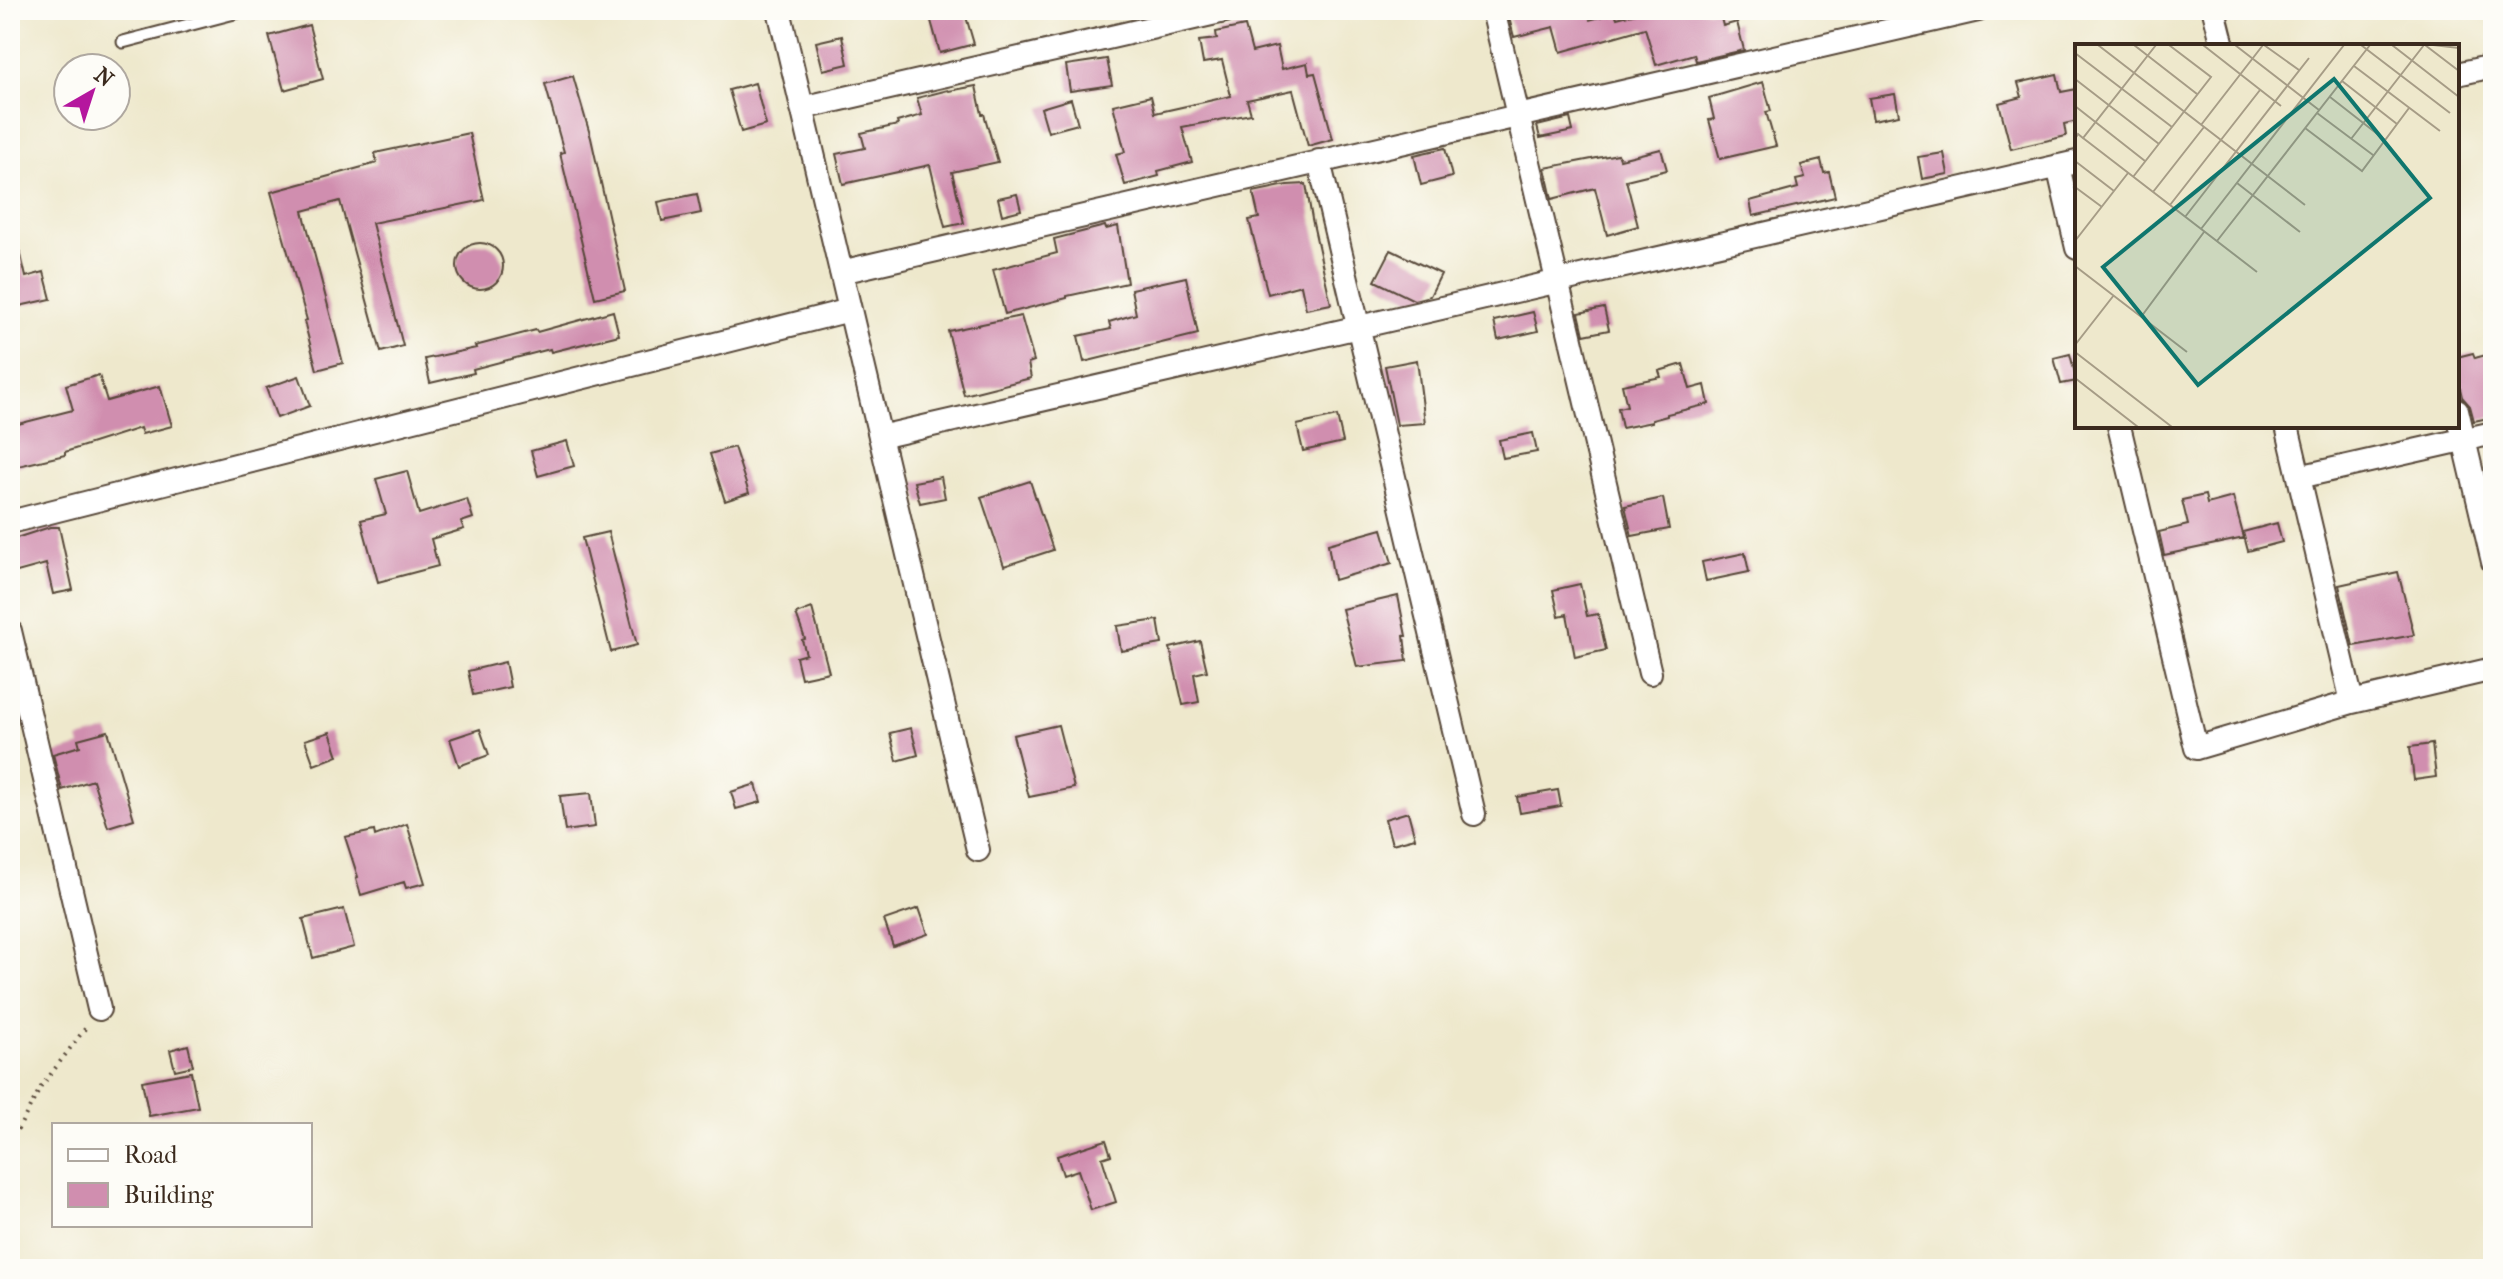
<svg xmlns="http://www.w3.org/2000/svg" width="2503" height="1279" font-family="'IM FELL French Canon',serif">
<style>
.building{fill:#d08eaf}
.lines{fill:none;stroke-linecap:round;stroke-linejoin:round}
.lane-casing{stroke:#564638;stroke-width:15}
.street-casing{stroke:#564638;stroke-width:26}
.path{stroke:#564638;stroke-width:4;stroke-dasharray:2 6;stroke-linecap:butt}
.lane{stroke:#fff;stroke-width:11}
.street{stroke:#fff;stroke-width:22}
.inset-road{fill:none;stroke:#a69c86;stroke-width:2}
.view{fill:#0f766e;fill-opacity:0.15;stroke:#0f766e;stroke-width:4}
.inset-edge{fill:none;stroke:#3b2a1e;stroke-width:4}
</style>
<rect width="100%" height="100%" fill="#fdfcf7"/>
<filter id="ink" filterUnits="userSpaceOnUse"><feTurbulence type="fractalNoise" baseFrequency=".0125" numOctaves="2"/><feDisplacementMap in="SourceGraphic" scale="16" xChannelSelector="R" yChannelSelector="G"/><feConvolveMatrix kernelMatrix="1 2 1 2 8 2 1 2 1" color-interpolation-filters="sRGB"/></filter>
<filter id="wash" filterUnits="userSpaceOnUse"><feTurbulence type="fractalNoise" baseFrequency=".006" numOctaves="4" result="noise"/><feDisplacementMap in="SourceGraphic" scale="32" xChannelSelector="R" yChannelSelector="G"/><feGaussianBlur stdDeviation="1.8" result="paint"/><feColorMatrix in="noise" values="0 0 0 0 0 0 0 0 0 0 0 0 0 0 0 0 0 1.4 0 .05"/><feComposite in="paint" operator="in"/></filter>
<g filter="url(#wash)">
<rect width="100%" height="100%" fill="#eee8cc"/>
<g id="blocks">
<path class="building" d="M928 10H964L974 44 940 53Z
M1507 10H1598L1599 17 1589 20 1615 13 1617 18 1647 10H1719L1723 26 1737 22 1744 50 1696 61 1694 54 1656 65 1645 28 1561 52 1554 27 1514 37Z
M309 25 323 79 284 90 269 36Z
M1245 26 1252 52 1277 46 1282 69 1307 63 1309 74 1315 73 1333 139 1308 146 1293 90 1247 100 1251 114 1182 127 1192 162 1158 171 1159 176 1125 185 1116 154 1125 152 1113 105 1151 96 1155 113 1231 96 1222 60 1203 63 1199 41 1217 39 1216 32Z
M842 36 848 64 823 70 816 42Z
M1107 59 1112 85 1070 91 1066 65Z
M2057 74 2061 92 2077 89V121L2064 124 2066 136 2011 149 1999 103 2022 97 2018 83Z
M573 76 591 138 625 291 595 298 560 153 564 152 545 84Z
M1763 82 1771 111 1766 112 1776 146 1720 159 1709 120 1714 119 1709 98Z
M755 83 766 125 741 132 729 90Z
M976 86 982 114H984L998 162 952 172 964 223 945 227 930 165 843 184 836 154 865 148 861 133 898 125 897 122 922 115 917 98 948 90 949 91Z
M1895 94 1899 115 1873 120 1869 98Z
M1071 99 1078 124 1048 132 1041 108Z
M1570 118 1573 131 1540 138 1537 126Z
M469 133 484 200 372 223 403 346 381 352 340 201 303 211 343 363 317 370 304 321 307 320 271 192 377 163 375 153Z
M1445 148 1452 177 1421 185 1414 155Z
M1661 149 1667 170 1626 180 1638 226 1607 235 1595 188 1552 199 1545 168 1618 154 1620 159Z
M1944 153 1948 174 1922 179 1918 157Z
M1821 160 1824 173 1829 172 1835 197 1753 216 1750 201 1798 188 1796 180 1805 178 1801 165Z
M1306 184 1312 219 1331 304 1306 309 1301 285 1268 294 1249 220 1259 218 1253 192 1287 185Z
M697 194 701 213 662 221 658 202Z
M1017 194 1021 210 1002 215 998 198Z
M1105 226 1106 229 1118 226 1127 283 1067 296V298L1005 314 993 270 1057 253 1054 239Z
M10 238H17L26 277 44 272 51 299 10 308Z
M457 266a23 23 0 1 1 46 0a23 23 0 1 1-46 0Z
M1391 250 1441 274 1430 296 1414 300 1375 281Z
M1186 277 1198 334 1084 362 1078 336 1111 329 1109 322 1136 314 1131 289Z
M1604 308 1609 330 1584 335 1579 313Z
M613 311 619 335 551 352 550 349 473 369 474 373 430 383 425 359 476 348 475 346 536 330 537 332Z
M1533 312 1538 331 1498 340 1494 321Z
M1021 316 1034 361 1028 363 1031 378 964 395 948 331Z
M2473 353 2475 358 2493 353V417L2474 421 2470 406 2462 397 2460 388 2457 389V357Z
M2070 354 2077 381 2061 384 2054 358Z
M1417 360 1425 423 1397 425 1385 366Z
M1683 364 1690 389 1705 385 1709 404 1667 414V416L1652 420V422L1622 428 1618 408 1627 406 1622 385 1661 377 1659 371Z
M99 375 107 401 160 386 172 426 142 434 140 428 65 452V455L10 468V426L73 410 66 385Z
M299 376 310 406 277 418 266 388Z
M1337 416 1343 442 1303 451 1297 425Z
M1533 433 1537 452 1503 458 1499 440Z
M567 441 574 466 538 476 531 451Z
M734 447 749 493 725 501 710 454Z
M407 471 419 514 467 499 473 518 461 522 464 529 431 539 438 566 378 582 361 520 386 514 376 479Z
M941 477 945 498 920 503 914 482Z
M1030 481 1053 550 1004 566 981 497Z
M2205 495 2207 504 2233 497 2244 538 2164 555 2159 532 2188 525 2182 500Z
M1663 498 1669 529 1632 536 1625 506Z
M2277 523 2282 542 2248 551 2243 532Z
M50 527H59L73 590 53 594 46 564 10 574V540Z
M1382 529 1392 563 1334 580 1328 544Z
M608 532 637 645 611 652 582 538Z
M1745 553 1749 572 1706 581 1702 562Z
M2398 572 2414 635 2353 646 2339 585Z
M1580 584 1587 616 1598 614 1606 650 1575 657 1567 614 1559 616 1553 590Z
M1398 596 1406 636H1404L1407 661 1357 667 1342 609Z
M812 608 829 672 801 678 796 657 806 654 802 640 805 639 796 614Z
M1158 620 1162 644 1121 651 1117 626Z
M1200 641 1207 671 1194 674 1199 702 1183 705 1170 648Z
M505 662 510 687 473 695 468 671Z
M1058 725 1074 788 1029 797 1013 735Z
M911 728 918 755 897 761 890 733Z
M480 729 489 755 459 766 450 739Z
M108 731 134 819 108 827 93 780 62 790 53 754 80 746 78 739Z
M330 732 338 756 314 765 305 740Z
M2432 744 2436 777 2414 780 2410 747Z
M756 784 761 802 736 809 731 792Z
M1558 790 1561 806 1520 813 1517 797Z
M591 793 595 827 565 831 560 796Z
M1408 812 1415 838 1392 844 1385 819Z
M407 824 425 883 406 888 404 882 361 895 356 878 358 877 345 837 374 831 375 836Z
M919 908 928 934 893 946 884 920Z
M344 909 354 947 313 958 303 919Z
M188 1045 193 1066 175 1070 170 1050Z
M191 1072 198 1107 149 1116 142 1081Z
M1106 1140 1111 1155 1102 1158 1116 1202 1091 1210 1078 1170 1063 1175 1057 1156Z"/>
</g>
</g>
<g filter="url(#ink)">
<use href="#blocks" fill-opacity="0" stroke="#564638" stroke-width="2"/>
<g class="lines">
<defs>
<path id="lane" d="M123 42 246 10"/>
<path id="street" d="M779 10 978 850
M1493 10 1650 673
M2214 10 2223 46
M2457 74 2493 66
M802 108 1229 10
M1319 161 1474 814
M2058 166 2077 248
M841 272 1978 10
M2457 410 2493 562
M2119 426 2196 748 2352 702 2493 669
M2287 426 2352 702
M880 437 2077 162
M2299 477 2493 433
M10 522 850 310
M10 631 99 1009"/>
</defs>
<use href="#lane" class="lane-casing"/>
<use href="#street" class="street-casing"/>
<path class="path" d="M10 1144 41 1087 87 1026"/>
<use href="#lane" class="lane"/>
<use href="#street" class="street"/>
</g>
</g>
<g transform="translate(2075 44)">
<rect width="384" height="384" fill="#eee8cc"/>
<path class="inset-road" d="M23 1 230 161M59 1 122 50M128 1 206 62M160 1 244 66M189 1 224 26M286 1 375 69M317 1 384 53M350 1 384 27M358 1 384 4M0 9 97 83M279 22 365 87M0 35 84 100M267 37 322 80M255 53 310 96M0 62 70 117M242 69 298 111M126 81 188 1M230 84 287 127 334 64M8 94 182 228M0 95 3 90 8 94 81 1M276 95 349 1M0 117 39 147M58 133 136 33 94 1M162 139 225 188M0 143 27 163M78 148 129 83M95 161 185 46M110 173 234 14M126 185 269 1M0 197 53 129M142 197 295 1M0 222 112 308M66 273 129 188M0 301 39 251M0 308 97 383M0 334 63 383"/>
<path class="view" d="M259 35 355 154 123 341 28 223Z"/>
<rect width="384" height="384" class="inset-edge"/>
</g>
<rect width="2503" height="1279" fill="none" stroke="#fdfcf7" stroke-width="40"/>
<rect x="52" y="1123" width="260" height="104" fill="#fdfcf7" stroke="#afa8a0" stroke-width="2"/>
<rect x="68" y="1149" width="40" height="12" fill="#ffffff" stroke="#afa8a0" stroke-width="2"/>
<text x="124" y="1163" font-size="24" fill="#3b2a1e">Road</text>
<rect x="68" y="1183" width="40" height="24" fill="#d08eaf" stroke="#afa8a0" stroke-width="2"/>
<text x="124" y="1203" font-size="24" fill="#3b2a1e">Building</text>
<g transform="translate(92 92) rotate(39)"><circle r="38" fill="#fdfcf7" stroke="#afa8a0" stroke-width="2"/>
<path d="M0-6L14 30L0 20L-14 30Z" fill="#b5179e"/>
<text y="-12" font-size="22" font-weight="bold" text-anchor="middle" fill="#3b2a1e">N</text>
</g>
</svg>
